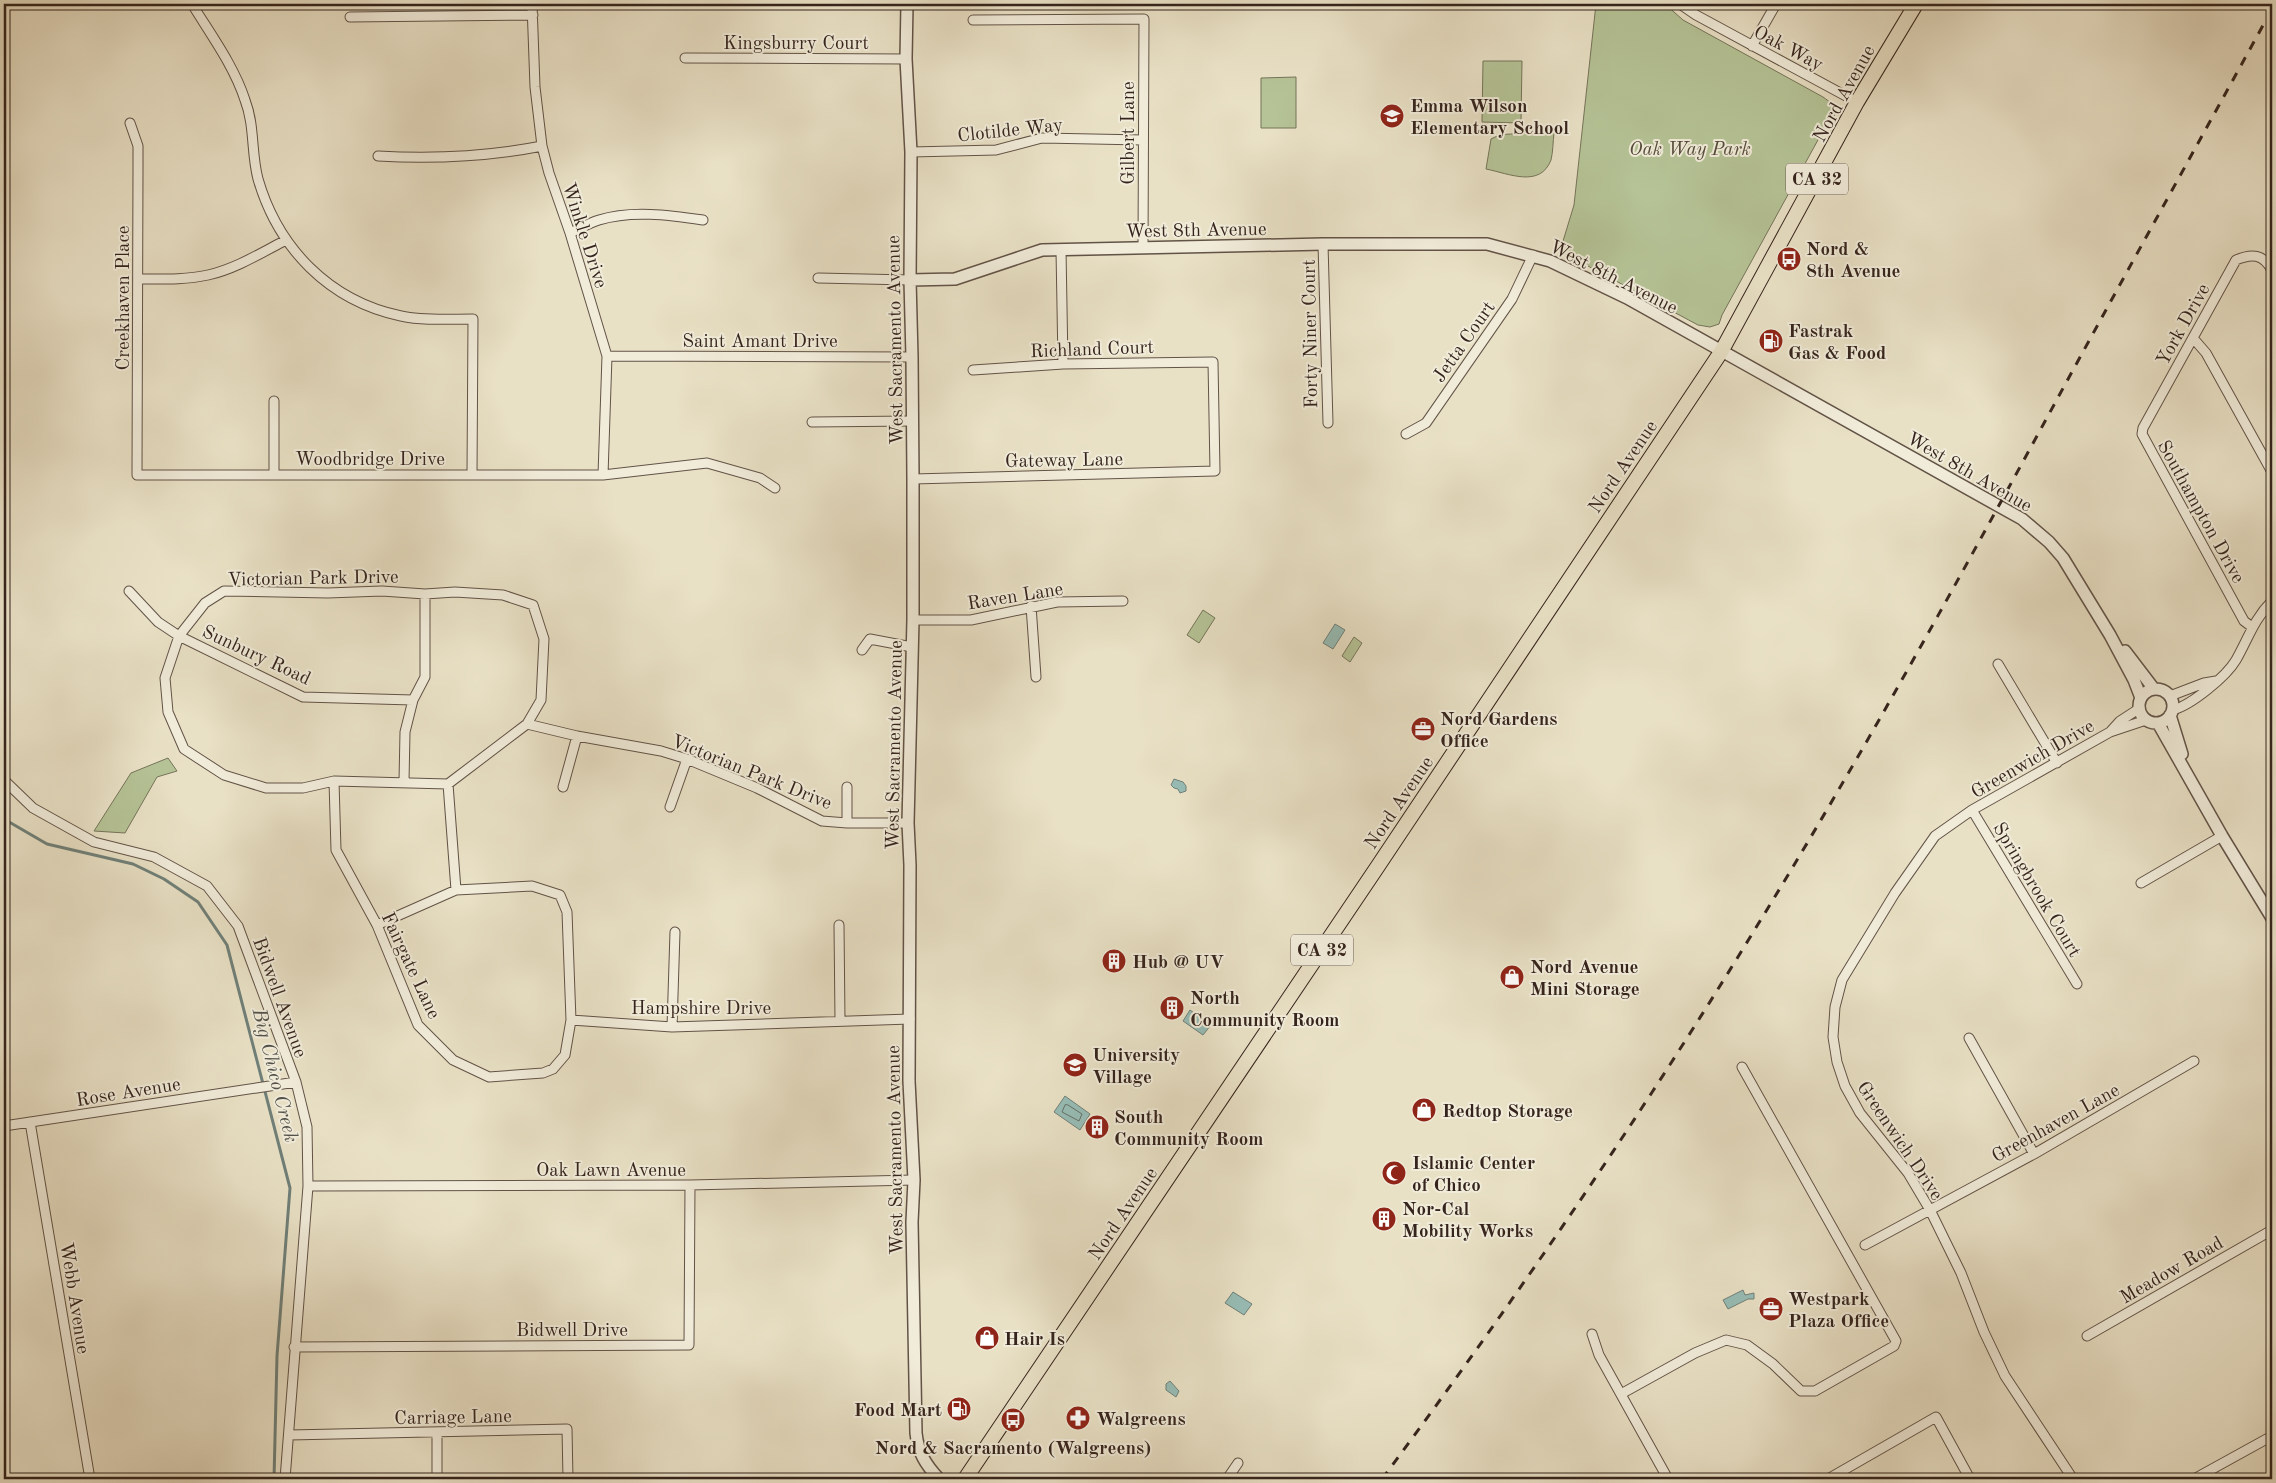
<svg xmlns="http://www.w3.org/2000/svg" width="2276" height="1483" font-family="'Old Standard TT',serif">
<style>
.green{fill:#b5c396;stroke:#75745a}
.water{fill:#97bdb6;stroke:#708079}
.lines{fill:none;stroke-linecap:round;stroke-linejoin:round}
.shore{stroke:#66706a;stroke-width:1}
.stream{stroke:#708079;stroke-width:3}
.minor-casing{stroke:#625347;stroke-width:11}
.tertiary-casing{stroke:#625347;stroke-width:14}
.primary-casing{stroke:#35241d;stroke-width:16}
.minor{stroke:#f1ecda;stroke-width:9}
.tertiary{stroke:#f1ecda;stroke-width:11}
.primary{stroke:#e9e1c6;stroke-width:14}
.rail{stroke:#35241d;stroke-width:3;stroke-dasharray:9 9;stroke-linecap:butt}
.labels{text-anchor:middle;stroke-width:4;stroke-linejoin:round;paint-order:stroke}
.shield{fill:#f1ecda;stroke:#6d6056;stroke-width:1}
.shield-label{font-size:18px;font-weight:bold;fill:#35241d}
.street-label{font-size:19px;fill:#35241d;stroke:#f1ecda}
.poi-label{font-size:19px;font-weight:bold;fill:#35241d;stroke:#f1ecda;text-anchor:start}
.park-label{font-size:19px;font-style:italic;fill:#554c3b;stroke:#f1ecda}
.water-label{font-size:20px;font-style:italic;fill:#52524b;stroke:#f1ecda}
</style>
<rect width="100%" height="100%" fill="#e9e1c6"/>
<filter id="stains"><feTurbulence type="fractalNoise" baseFrequency=".004" numOctaves="4"/><feColorMatrix values="0 0 0 0 .2 0 0 0 0 .09 0 0 0 0 .02 0 0 0 .5 -.17"/></filter>
<radialGradient id="worn" r=".72"><stop offset=".6" stop-color="#630" stop-opacity="0"/><stop offset="1" stop-color="#630" stop-opacity=".3"/></radialGradient>
<path class="green" d="M1596 4H1665L1683 20 1823 97C1830 102 1835 105 1835 115L1830 118 1722 315 1719 324 1710 327 1698 325 1560 251 1574 205Z
M1483 61H1522L1521 123 1482 122Z
M1296 77V128H1261V78Z
M1530 132 1554 133C1553 141 1553 152 1551 160 1540 188 1510 174 1486 169L1491 139C1505 131 1516 136 1530 132Z
M1203 610 1215 618 1199 643 1187 635Z
M1354 637 1362 643 1350 662 1342 656Z
M168 758 177 771 157 777 125 833 94 831 131 773Z"/>
<path class="water" d="M1335 624 1345 630 1333 649 1323 643Z
M1174 779 1183 782 1186 786V791L1180 793 1178 789 1174 788 1171 785Z
M1190 1010 1211 1025 1203 1035 1183 1021Z
M1065 1096 1090 1114 1080 1130 1054 1112Z
M1743 1290 1745 1295 1754 1293V1299H1748L1728 1309 1723 1300Z
M1233 1292 1252 1304 1244 1315 1225 1303Z
M1170 1381 1179 1391 1176 1397 1166 1390V1384Z"/>
<g class="lines">
<path class="shore" d="M1068 1105 1082 1114 1079 1121 1062 1112 1065 1105Z"/>
<path class="stream" d="M4 819 47 844 133 864 164 879 198 902 227 945 290 1188 277 1356 274 1479"/>
<defs>
<path id="minor" d="M192 4C211 35 234 66 245 100 255 126 251 153 258 179 278 248 329 301 401 316 424 321 449 319 473 319L472 474
M532 4 535 87 542 146 549 173 570 233 607 356 603 475
M1680 4 1696 15 1857 102
M350 17 533 15
M973 20 1144 19 1143 247
M1752 46 1776 4
M685 58 906 59
M130 123 138 146V169L137 475H603L707 463 760 478 775 488
M911 152 996 150 1042 138 1143 140
M378 156C434 159 487 157 542 146
M570 233C579 229 589 223 599 220 631 210 669 215 703 220
M1323 244 1328 423
M1061 250 1063 364
M818 278 910 280
M138 279C161 279 185 280 208 275 235 269 261 253 286 240
M2193 338 2206 353 2272 472
M607 356 912 357
M274 401V475
M812 422 912 421
M1406 434 1426 423 1512 299 1533 255
M913 479 1215 471 1213 362 1063 364 973 370
M129 591 158 622 179 636 303 697 413 700
M224 591 328 593 382 591 425 594 455 592 503 595 533 605 544 639 541 700 527 724 448 784 334 781 303 788H266L224 775 184 749 168 712 165 678 179 636 205 603Z
M1031 606 1036 677
M913 620H971L1057 602 1123 601
M2252 627 2244 621 2142 434 2143 428 2236 260C2252 253 2263 254 2272 270
M862 650 870 639 912 647
M1998 664 2057 763
M2170 696 2204 683 2216 681
M2173 710C2191 705 2226 677 2236 660 2248 639 2254 619 2272 601
M527 724 577 736 661 751 687 759 757 788 822 821 847 823H908
M2110 732 2120 721 2140 708
M4 780 33 808 94 842 154 857 207 886 238 926 296 1082 307 1127 308 1186 285 1479
M334 781 336 850 377 925 418 1025 453 1060 489 1077 543 1073 553 1069 565 1055 571 1020 567 912 560 895 532 886 456 890 377 925
M404 781 405 732 413 700 425 677V594
M448 784 456 890
M563 787 577 736
M670 807 687 759
M1972 810 2077 984
M847 823V787
M2141 883 2222 836
M839 925 840 1020
M571 1020 672 1027 910 1019
M672 1027 675 932
M1969 1038 2034 1154
M30 1122 90 1479
M4 1126 296 1082
M308 1186 690 1185 914 1180
M1865 1245 2034 1154 2194 1061
M1592 1334 1599 1355 1668 1479
M2087 1336 2272 1230
M294 1347 689 1345 690 1185
M1621 1394 1695 1353 1726 1340 1747 1345 1773 1364 1801 1391H1815L1894 1346 1896 1341 1742 1067
M437 1433V1479
M289 1435 567 1429 568 1479
M1227 1479 1238 1463
M1828 1479 1936 1417 1970 1479
M2073 1479 2005 1376 1984 1332 1961 1273 1930 1210 1908 1173 1860 1113 1845 1086 1837 1062 1833 1037 1835 1007 1842 980 1895 893 1935 836 1972 810 2110 732 2146 720
M2194 1479 2272 1436"/>
<path id="tertiary" d="M907 4 906 59 911 152 910 280 912 357 913 479V620L908 823 910 865 909 1081 914 1180 912 1222 916 1433C918 1453 926 1465 939 1479
M910 280 955 279 1042 250 1323 244H1487L1550 261 1627 298 2022 519 2049 542 2063 558 2110 635 2134 680 2141 698
M2125 651 2154 689
M2139 706a17 17 0 1 1 34 0a17 17 0 1 1-34 0Z
M2170 715 2182 754
M2158 723 2222 836 2272 918"/>
<path id="primary" d="M965 1479 1378 866 1721 352 1857 102 1916 4"/>
</defs>
<use href="#minor" class="minor-casing"/>
<use href="#tertiary" class="tertiary-casing"/>
<use href="#primary" class="primary-casing"/>
<use href="#minor" class="minor"/>
<use href="#tertiary" class="tertiary"/>
<use href="#primary" class="primary"/>
<path class="rail" d="M1382 1479C1516 1299 1643 1113 1760 921 1864 752 1960 577 2055 403 2127 271 2200 140 2272 9"/>
</g>
<defs>
<symbol id="school-disc" viewBox="-11 -11 22 22"><circle r="9.5" fill="#8f2418" stroke="#f1ecda"/><path d="M0-5L7-2L0 1L-7-2ZM-4 1L0 2.5L4 1V4Q0 6-4 4Z" fill="#fff"/></symbol>
<symbol id="bus-disc" viewBox="-11 -11 22 22"><circle r="9.5" fill="#8f2418" stroke="#f1ecda"/><path d="M-5-6H5V4H4V6H2V4H-2V6H-4V4H-5ZM-3.5-4V0h7V-4ZM-3.5 1.2v1.5H-2V1.2ZM2 1.2v1.5H3.5V1.2Z" fill="#fff"/></symbol>
<symbol id="fuel-disc" viewBox="-11 -11 22 22"><circle r="9.5" fill="#8f2418" stroke="#f1ecda"/><path d="M-5.5-6h7V0h2V4h1.3V-2.5L3-4.5l.8-.8L6-3V5H2.5V1h-1V6h-7ZM-4.2-4.7v3.2H.2V-4.7Z" fill="#fff"/></symbol>
<symbol id="office-disc" viewBox="-11 -11 22 22"><circle r="9.5" fill="#8f2418" stroke="#f1ecda"/><path d="M-6-3h4V-5.5h4V-3h4V5H-6ZM-1-4.5V-3h2v-1.5ZM-6 0V1H6V0Z" fill="#fff"/></symbol>
<symbol id="building-disc" viewBox="-11 -11 22 22"><circle r="9.5" fill="#8f2418" stroke="#f1ecda"/><path d="M-4-6H4V6H1V3H-1V6H-4ZM-2.5-4.3h1.7v1.8h-1.7ZM.8-4.3h1.7v1.8H.8ZM-2.5-1h1.7V.8h-1.7ZM.8-1h1.7V.8H.8Z" fill="#fff"/></symbol>
<symbol id="shop-disc" viewBox="-11 -11 22 22"><circle r="9.5" fill="#8f2418" stroke="#f1ecda"/><path d="M-5-2.5h2.3a2.7 3.5 0 0 1 5.4 0H5L5.5 6h-11ZM-1.5-2.5h3a1.5 2.3 0 0 0-3 0Z" fill="#fff"/></symbol>
<symbol id="university-disc" viewBox="-11 -11 22 22"><circle r="9.5" fill="#8f2418" stroke="#f1ecda"/><path d="M0-5L7-2L0 1L-7-2ZM-4 1L0 2.5L4 1V4Q0 6-4 4Z" fill="#fff"/></symbol>
<symbol id="mosque-disc" viewBox="-11 -11 22 22"><circle r="9.5" fill="#8f2418" stroke="#f1ecda"/><path d="M3.5-4.9A6 6 0 1 0 3.5 4.9A5 5 0 1 1 3.5-4.9Z" fill="#fff"/></symbol>
<symbol id="pharmacy-disc" viewBox="-11 -11 22 22"><circle r="9.5" fill="#8f2418" stroke="#f1ecda"/><path d="M-2-6h4v4h4v4h-4v4h-4v-4h-4v-4h4Z" fill="#fff"/></symbol>
</defs>
<g fill-rule="evenodd">
<use href="#school-disc" x="1378" y="102" width="28" height="28"/>
<use href="#bus-disc" x="1775" y="245" width="28" height="28"/>
<use href="#fuel-disc" x="1757" y="327" width="28" height="28"/>
<use href="#office-disc" x="1409" y="715" width="28" height="28"/>
<use href="#building-disc" x="1100" y="947" width="28" height="28"/>
<use href="#shop-disc" x="1498" y="963" width="28" height="28"/>
<use href="#building-disc" x="1158" y="994" width="28" height="28"/>
<use href="#university-disc" x="1061" y="1051" width="28" height="28"/>
<use href="#shop-disc" x="1410" y="1096" width="28" height="28"/>
<use href="#building-disc" x="1083" y="1113" width="28" height="28"/>
<use href="#mosque-disc" x="1380" y="1159" width="28" height="28"/>
<use href="#building-disc" x="1370" y="1205" width="28" height="28"/>
<use href="#office-disc" x="1757" y="1295" width="28" height="28"/>
<use href="#shop-disc" x="973" y="1324" width="28" height="28"/>
<use href="#fuel-disc" x="945" y="1395" width="28" height="28"/>
<use href="#pharmacy-disc" x="1064" y="1404" width="28" height="28"/>
<use href="#bus-disc" x="999" y="1406" width="28" height="28"/>
</g>
<g class="labels">
<g class="shield">
<rect x="1786" y="163.5" width="62" height="31" rx="4"/>
<rect x="1291" y="934.5" width="62" height="31" rx="4"/>
</g>
<g class="shield-label">
<text x="1817" y="185">CA 32</text>
<text x="1322" y="956">CA 32</text>
</g>
<g class="street-label">
<text x="796" y="49">Kingsburry Court</text>
<text transform="translate(1789 47) rotate(28)" y="7">Oak Way</text>
<text transform="translate(1843 93) rotate(-61)" y="7">Nord Avenue</text>
<text transform="translate(1010 129) rotate(-6)" y="7">Clotilde Way</text>
<text transform="translate(1127 133) rotate(-90)" y="7">Gilbert Lane</text>
<text transform="translate(1196 229) rotate(-1)" y="7">West 8th Avenue</text>
<text transform="translate(586 235) rotate(72)" y="7">Winkle Drive</text>
<text transform="translate(1614 276) rotate(27)" y="7">West 8th Avenue</text>
<text transform="translate(122 298) rotate(-90)" y="7">Creekhaven Place</text>
<text transform="translate(2182 324) rotate(-61)" y="7">York Drive</text>
<text transform="translate(1309 334) rotate(-91)" y="7">Forty Niner Court</text>
<text x="760" y="347">Saint Amant Drive</text>
<text transform="translate(894 340) rotate(-91)" y="7">West Sacramento Avenue</text>
<text transform="translate(1463 341) rotate(-55)" y="7">Jetta Court</text>
<text transform="translate(1092 348) rotate(-2)" y="7">Richland Court</text>
<text x="370" y="465">Woodbridge Drive</text>
<text transform="translate(1064 459) rotate(-1)" y="7">Gateway Lane</text>
<text transform="translate(1622 466) rotate(-56)" y="7">Nord Avenue</text>
<text transform="translate(1970 471) rotate(30)" y="7">West 8th Avenue</text>
<text transform="translate(2202 511) rotate(61)" y="7">Southampton Drive</text>
<text transform="translate(313 577) rotate(-1)" y="7">Victorian Park Drive</text>
<text transform="translate(1015 595) rotate(-9)" y="7">Raven Lane</text>
<text transform="translate(257 654) rotate(25)" y="7">Sunbury Road</text>
<text transform="translate(893 745) rotate(-89)" y="7">West Sacramento Avenue</text>
<text transform="translate(2032 758) rotate(-30)" y="7">Greenwich Drive</text>
<text transform="translate(752 771) rotate(22)" y="7">Victorian Park Drive</text>
<text transform="translate(1398 802) rotate(-56)" y="7">Nord Avenue</text>
<text transform="translate(2038 889) rotate(59)" y="7">Springbrook Court</text>
<text transform="translate(412 965) rotate(65)" y="7">Fairgate Lane</text>
<text transform="translate(281 997) rotate(70)" y="7">Bidwell Avenue</text>
<text x="701" y="1014">Hampshire Drive</text>
<text transform="translate(128 1091) rotate(-9)" y="7">Rose Avenue</text>
<text transform="translate(2055 1122) rotate(-29)" y="7">Greenhaven Lane</text>
<text transform="translate(1901 1140) rotate(56)" y="7">Greenwich Drive</text>
<text transform="translate(894 1150) rotate(-91)" y="7">West Sacramento Avenue</text>
<text x="611" y="1176">Oak Lawn Avenue</text>
<text transform="translate(1122 1213) rotate(-56)" y="7">Nord Avenue</text>
<text transform="translate(2171 1269) rotate(-30)" y="7">Meadow Road</text>
<text transform="translate(76 1298) rotate(81)" y="7">Webb Avenue</text>
<text x="572" y="1336">Bidwell Drive</text>
<text transform="translate(453 1416) rotate(-1)" y="7">Carriage Lane</text>
</g>
<g class="poi-label">
<text x="1410" y="112">Emma Wilson<tspan x="1410" dy="22">Elementary School</tspan></text>
<text x="1806" y="255">Nord &amp;<tspan x="1806" dy="22">8th Avenue</tspan></text>
<text x="1788" y="337">Fastrak<tspan x="1788" dy="22">Gas &amp; Food</tspan></text>
<text x="1440" y="725">Nord Gardens<tspan x="1440" dy="22">Office</tspan></text>
<text x="1132" y="968">Hub @ UV</text>
<text x="1530" y="973">Nord Avenue<tspan x="1530" dy="22">Mini Storage</tspan></text>
<text x="1190" y="1004">North<tspan x="1190" dy="22">Community Room</tspan></text>
<text x="1092" y="1061">University<tspan x="1092" dy="22">Village</tspan></text>
<text x="1442" y="1117">Redtop Storage</text>
<text x="1114" y="1123">South<tspan x="1114" dy="22">Community Room</tspan></text>
<text x="1412" y="1169">Islamic Center<tspan x="1412" dy="22">of Chico</tspan></text>
<text x="1402" y="1215">Nor-Cal<tspan x="1402" dy="22">Mobility Works</tspan></text>
<text x="1788" y="1305">Westpark<tspan x="1788" dy="22">Plaza Office</tspan></text>
<text x="1004" y="1345">Hair Is</text>
<text x="942" y="1416" text-anchor="end">Food Mart</text>
<text x="1096" y="1425">Walgreens</text>
<text x="1013" y="1454" text-anchor="middle">Nord &amp; Sacramento (Walgreens)</text>
</g>
<g class="park-label">
<text x="1690" y="155">Oak Way Park</text>
</g>
<g class="water-label">
<text transform="translate(276 1075) rotate(76)" y="7">Big Chico Creek</text>
</g>
</g>
<rect width="2276" height="1483" fill="none" stroke="#e9e1c6" stroke-width="20"/>
<rect x="5" y="5" width="2266" height="1473" fill="none" stroke="#35241d" stroke-width="2.5"/>
<rect x="10" y="10" width="2256" height="1463" fill="none" stroke="#35241d"/>
<rect width="100%" height="100%" filter="url(#stains)"/>
<rect width="100%" height="100%" fill="url(#worn)"/>
</svg>
